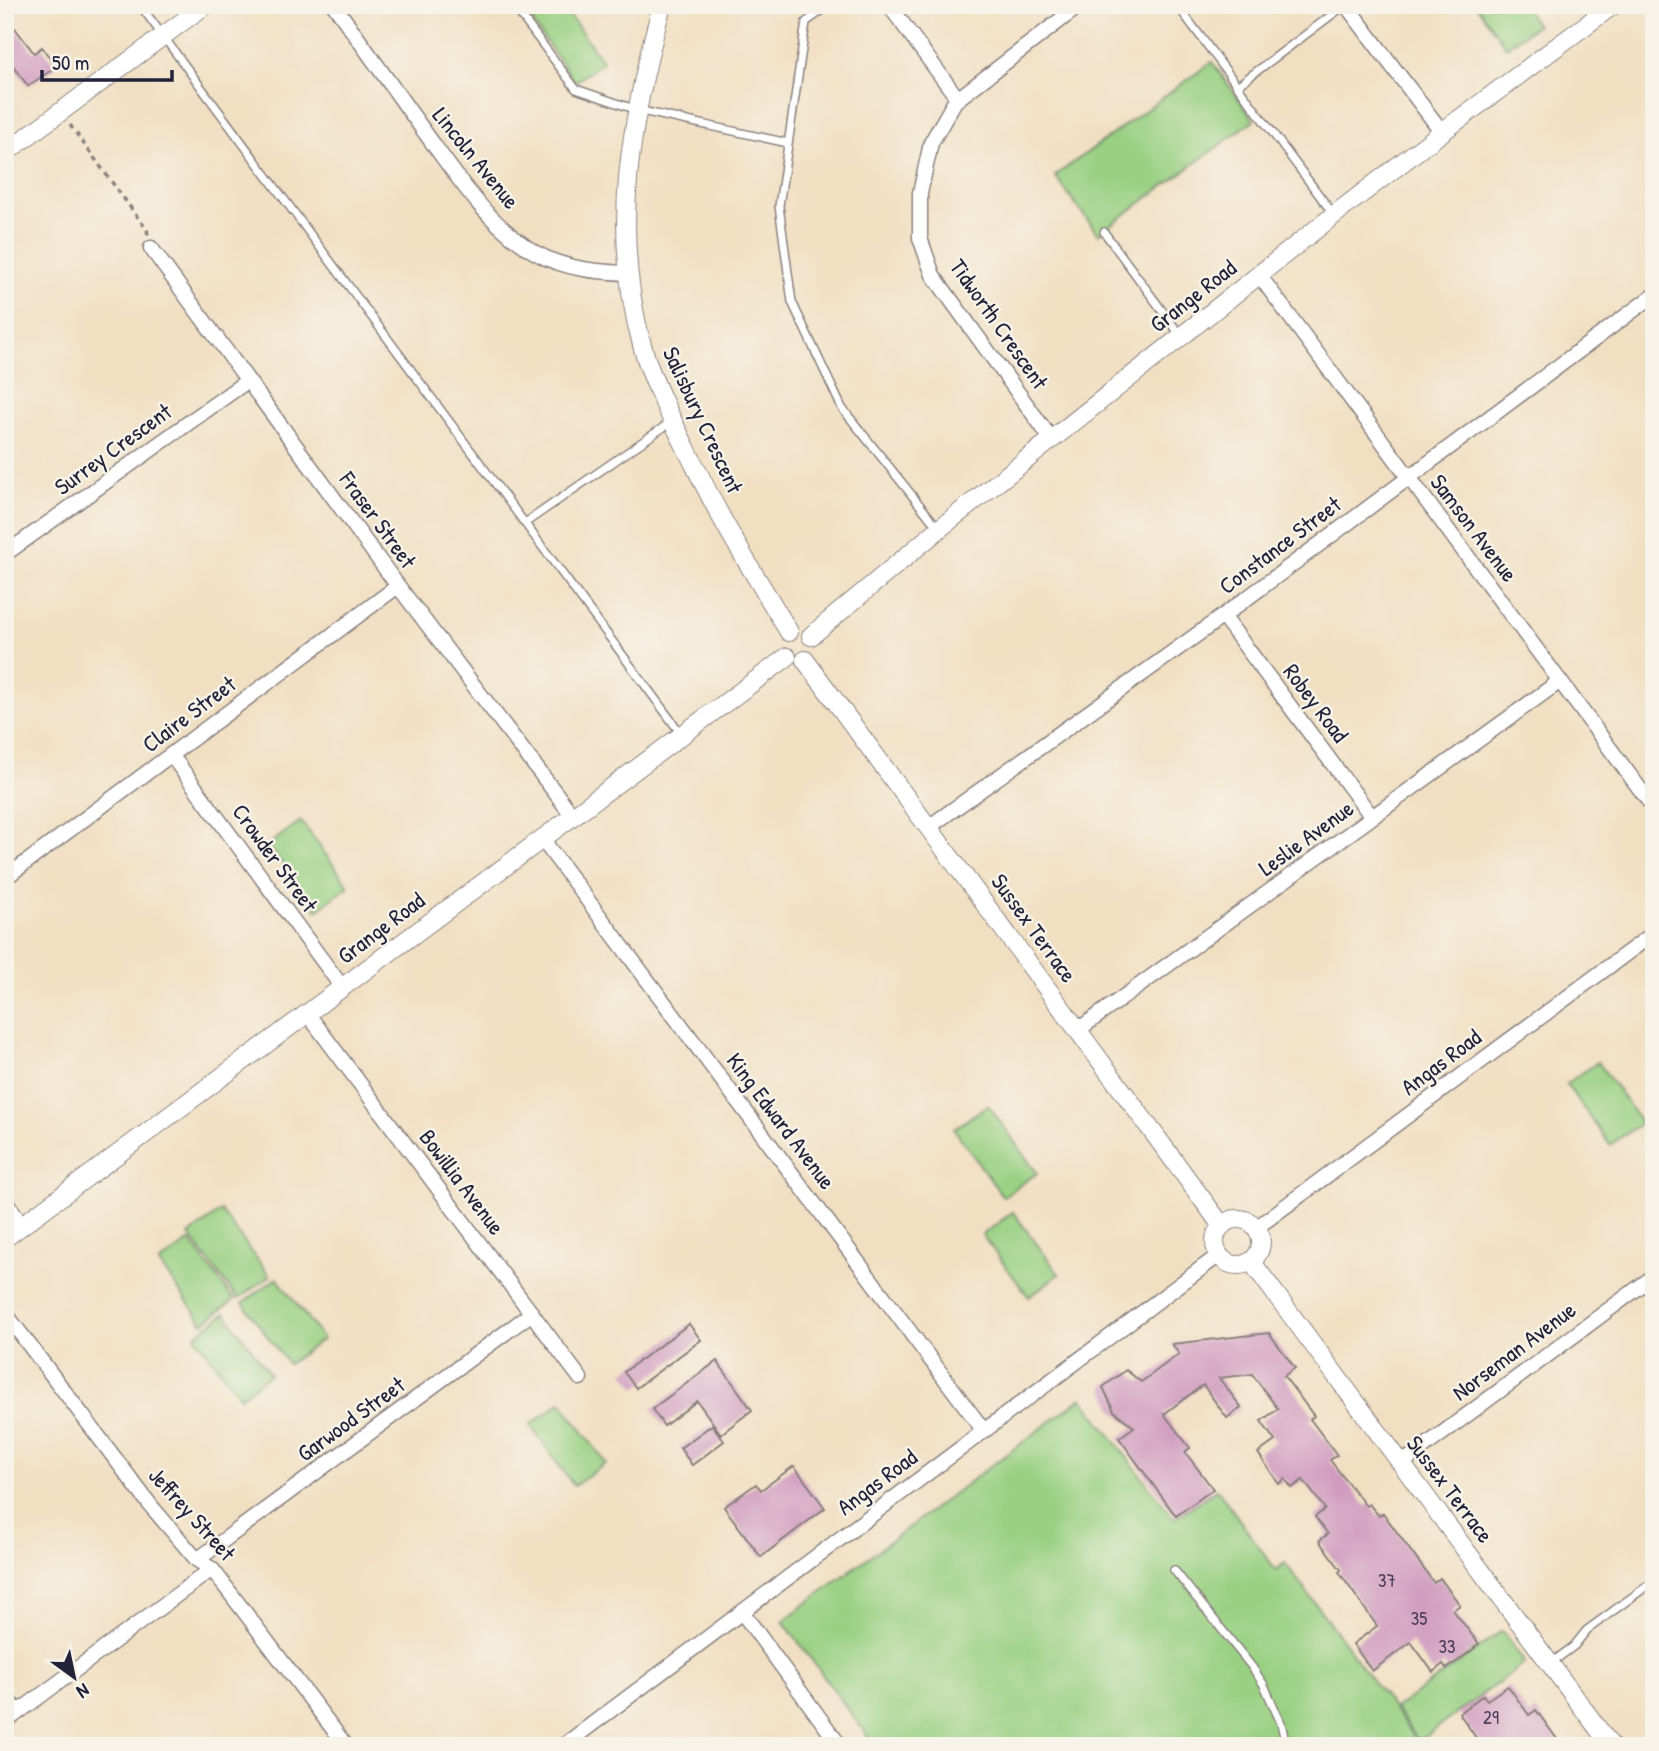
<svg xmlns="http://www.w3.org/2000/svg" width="1659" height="1751" font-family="'Patrick Hand',sans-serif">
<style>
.green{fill:#99d082;stroke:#5e795e;stroke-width:2}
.building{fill:#d09bbf}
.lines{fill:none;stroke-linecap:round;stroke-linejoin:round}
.service-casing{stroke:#8a807e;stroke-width:10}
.minor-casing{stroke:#8a807e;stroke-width:17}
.tertiary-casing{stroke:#8a807e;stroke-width:20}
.path{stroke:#8a807e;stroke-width:3.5;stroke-dasharray:5 5;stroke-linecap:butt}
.service{stroke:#fff;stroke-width:7}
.minor{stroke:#fff;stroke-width:14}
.tertiary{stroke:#fff;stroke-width:18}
.labels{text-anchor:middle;stroke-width:5;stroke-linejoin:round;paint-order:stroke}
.number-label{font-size:19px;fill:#4e405c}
.street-label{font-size:23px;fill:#22223b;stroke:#f7f3e8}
</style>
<rect width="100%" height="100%" fill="#f7f3e8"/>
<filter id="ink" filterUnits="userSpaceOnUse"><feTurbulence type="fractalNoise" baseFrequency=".0143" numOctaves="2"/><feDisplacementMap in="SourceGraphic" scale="14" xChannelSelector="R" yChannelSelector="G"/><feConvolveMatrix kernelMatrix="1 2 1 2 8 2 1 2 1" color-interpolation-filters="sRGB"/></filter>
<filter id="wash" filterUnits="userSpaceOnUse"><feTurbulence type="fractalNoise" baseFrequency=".00686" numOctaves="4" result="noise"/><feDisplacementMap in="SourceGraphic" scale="28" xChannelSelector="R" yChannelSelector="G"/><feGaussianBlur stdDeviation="1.57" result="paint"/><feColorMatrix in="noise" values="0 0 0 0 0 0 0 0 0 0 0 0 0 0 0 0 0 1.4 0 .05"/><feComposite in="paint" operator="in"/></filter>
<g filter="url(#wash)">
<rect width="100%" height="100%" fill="#f1dfc2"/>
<path class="green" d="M556 5H562L603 62 575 82 532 22Z
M1476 5H1522L1537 25 1506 47Z
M1212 62 1254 120 1098 234 1055 176Z
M301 821 349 886 317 910 268 845Z
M1598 1062 1641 1123 1610 1145 1566 1084Z
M988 1105 1037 1173 1003 1197 954 1129Z
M221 1211 270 1276 238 1299 189 1235Z
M1013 1212 1059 1274 1029 1297 982 1235Z
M190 1241 234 1300 203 1323 159 1263Z
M277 1278 323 1339 288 1364 243 1303Z
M225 1313 270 1374 240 1397 195 1336Z
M1082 1398 1174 1519 1217 1489 1276 1570 1285 1563 1421 1746H875L783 1621Z
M561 1402 606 1463 574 1486 530 1425Z
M1502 1631 1525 1663 1419 1741 1395 1709Z"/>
<g id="blocks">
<path class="building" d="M5 15 34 53 42 47 56 67 28 86 5 55Z
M689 1324 701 1340 636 1388 624 1372Z
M1269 1333 1295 1368 1284 1376 1314 1416 1310 1419 1337 1455 1330 1460 1366 1506 1369 1504 1379 1516 1383 1513 1434 1583 1440 1578 1460 1605 1453 1610 1479 1644 1474 1647 1475 1648 1447 1669 1443 1664 1433 1672 1411 1642 1372 1671 1353 1644 1377 1626 1339 1572 1341 1570 1319 1541 1328 1534 1315 1517 1325 1509 1303 1480 1292 1488 1285 1479 1279 1484 1258 1453 1275 1441 1261 1421 1278 1409 1252 1374 1219 1378 1241 1407 1227 1418 1203 1385 1164 1414 1190 1448 1185 1452 1213 1489 1176 1516 1119 1438 1134 1427 1114 1411 1103 1387 1126 1370 1141 1382 1179 1354 1172 1344Z
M717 1361 752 1410 721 1434 697 1401 664 1426 652 1409Z
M712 1425 724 1441 692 1465 680 1448Z
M794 1466 825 1508 761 1557 724 1507 756 1484 761 1490Z
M1508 1686 1529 1715 1536 1710 1562 1746H1485L1483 1743 1481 1745 1459 1713 1483 1695 1487 1700Z"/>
</g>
</g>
<g filter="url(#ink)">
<use href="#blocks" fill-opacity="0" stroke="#8a807e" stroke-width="2"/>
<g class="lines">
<defs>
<path id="service" d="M140 5 682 735
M513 5 576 89 637 110 788 143
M830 5 806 22 779 206 792 302 842 408 939 529
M1177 5 1334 215
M1237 86 1345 5
M1104 232 1181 336
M525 523 671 422
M1174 1570 1252 1667 1264 1685 1281 1723 1286 1746
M1551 1663 1574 1646 1587 1630 1654 1581"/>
<path id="minor" d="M334 5C363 46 392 86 421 127 454 172 486 224 536 253 564 269 597 272 629 273
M889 5 958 99
M1346 5 1442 132
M151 248 398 586 573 816
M1259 275 1654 808
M1052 440 933 275 920 238V193L931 143 955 101 1080 5
M5 554 247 381
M1223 616 1372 817
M172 756 342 987
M929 827 1223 616 1654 295
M542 839 984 1431
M5 878 398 586
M307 1013 580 1378
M1078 1030 1560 681
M5 1201 23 1225
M1256 1228 1654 933
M5 1313 151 1506 197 1560 212 1569 346 1746
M1401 1464 1654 1276
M197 1560 532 1313
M742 1612 840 1746
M5 1699 19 1711
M5 1722 212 1569
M563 1746 1219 1255"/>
<path id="tertiary" d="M662 5C631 119 610 228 642 345 652 382 671 417 688 452 698 472 708 493 719 513 741 554 766 593 789 632
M5 153 205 5
M811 636 939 529 1334 215 1442 132 1613 5
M805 660 1222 1226
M1215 1242a23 23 0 1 1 46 0a23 23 0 1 1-46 0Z
M5 1238 787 657
M1251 1261 1611 1746"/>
</defs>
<use href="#service" class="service-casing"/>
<use href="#minor" class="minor-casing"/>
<use href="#tertiary" class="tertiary-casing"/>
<path class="path" d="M70 125 147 230 148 235"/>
<use href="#service" class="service"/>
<use href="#minor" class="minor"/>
<use href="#tertiary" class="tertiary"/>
</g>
</g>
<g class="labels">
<g class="number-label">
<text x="1387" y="1587">37</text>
<text x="1419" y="1625">35</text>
<text x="1447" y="1653">33</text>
<text x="1491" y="1724">29</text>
</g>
<g class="street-label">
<text transform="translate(476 158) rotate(51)" y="8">Lincoln Avenue</text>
<text transform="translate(1193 296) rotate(-38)" y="8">Grange Road</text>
<text transform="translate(999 324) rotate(55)" y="8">Tidworth Crescent</text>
<text transform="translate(703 420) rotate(65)" y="8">Salisbury Crescent</text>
<text transform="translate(113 449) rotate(-36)" y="8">Surrey Crescent</text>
<text transform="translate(378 520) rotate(54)" y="8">Fraser Street</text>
<text transform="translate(1474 528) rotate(53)" y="8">Samson Avenue</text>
<text transform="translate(1280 545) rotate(-37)" y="8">Constance Street</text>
<text transform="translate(1316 703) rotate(53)" y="8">Robey Road</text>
<text transform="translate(189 714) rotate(-37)" y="8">Claire Street</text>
<text transform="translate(1306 838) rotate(-36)" y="8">Leslie Avenue</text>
<text transform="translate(275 858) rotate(54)" y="8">Crowder Street</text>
<text transform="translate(381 928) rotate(-37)" y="8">Grange Road</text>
<text transform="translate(1034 928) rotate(54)" y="8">Sussex Terrace</text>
<text transform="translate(1441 1062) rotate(-37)" y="8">Angas Road</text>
<text transform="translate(781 1121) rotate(53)" y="8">King Edward Avenue</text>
<text transform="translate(462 1182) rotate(53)" y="8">Bowillia Avenue</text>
<text transform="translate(1514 1351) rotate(-37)" y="8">Norseman Avenue</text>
<text transform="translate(351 1419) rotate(-36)" y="8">Garwood Street</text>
<text transform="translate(877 1482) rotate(-37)" y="8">Angas Road</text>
<text transform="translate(1450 1489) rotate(53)" y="8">Sussex Terrace</text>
<text transform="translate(192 1514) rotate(48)" y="8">Jeffrey Street</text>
</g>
</g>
<rect width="1659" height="1751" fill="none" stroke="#f7f3e8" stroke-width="28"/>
<g transform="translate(74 1677) rotate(147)" stroke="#f7f3e8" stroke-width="5" paint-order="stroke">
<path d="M0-5L12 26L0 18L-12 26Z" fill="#22223b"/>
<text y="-10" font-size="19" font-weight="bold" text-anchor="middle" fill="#22223b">N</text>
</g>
<path d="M42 70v10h130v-10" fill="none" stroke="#22223b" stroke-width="3.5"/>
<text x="52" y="70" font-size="21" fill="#22223b" stroke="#f7f3e8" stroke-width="5" paint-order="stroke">50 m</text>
</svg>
